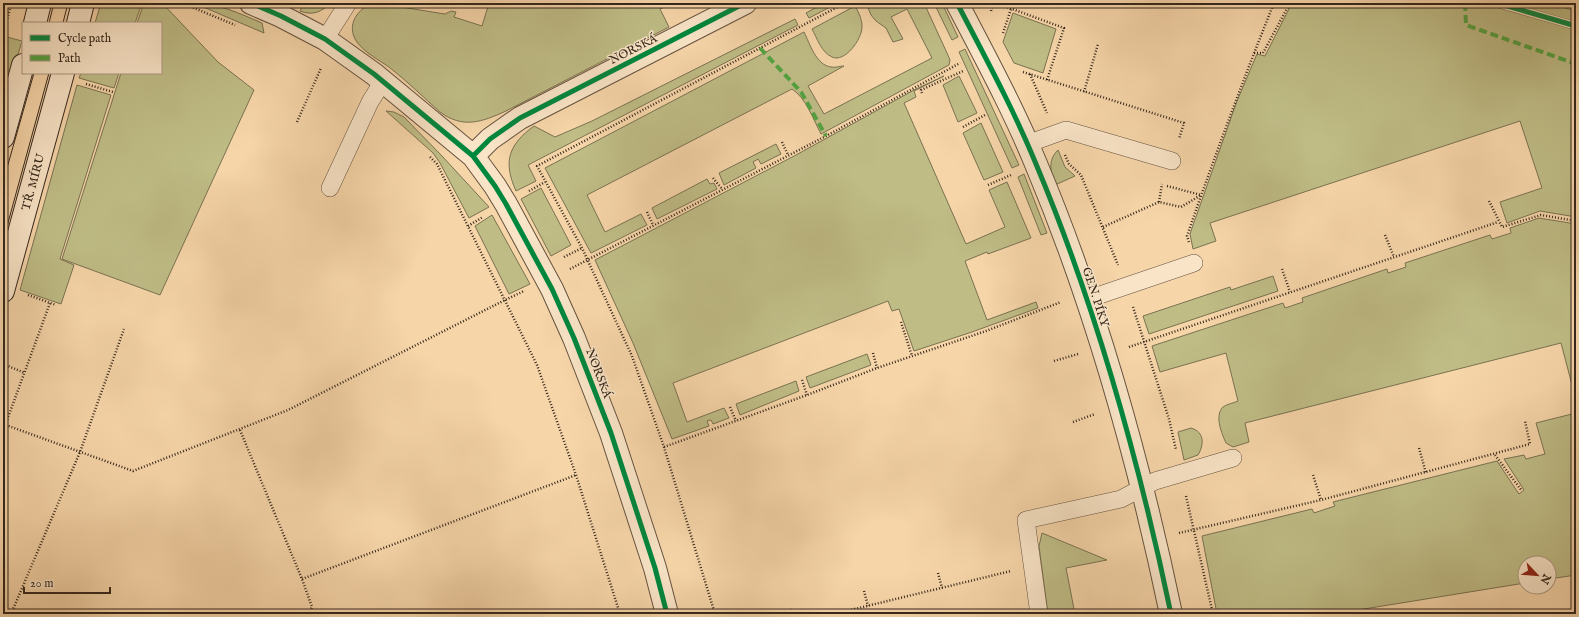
<svg xmlns="http://www.w3.org/2000/svg" width="1579" height="617" font-family="'IM FELL English',serif">
<style>
.green{fill:#bfbc86;stroke:#7a7251}
.lines{fill:none;stroke-linecap:round;stroke-linejoin:round}
.service-casing{stroke:#65523f;stroke-width:18}
.minor-casing{stroke:#65523f;stroke-width:24}
.secondary-casing{stroke:#35271c;stroke-width:24}
.path{stroke:#35271c;stroke-width:2.5;stroke-dasharray:1 2;stroke-linecap:butt}
.service{stroke:#f9e4c7;stroke-width:17}
.minor{stroke:#f9e4c7;stroke-width:22}
.secondary{stroke:#f9e4c7;stroke-width:22}
.tram{stroke:#35271c;stroke-width:1}
.quiet{stroke:#53a341;stroke-width:4;stroke-dasharray:8 4;stroke-linecap:butt}
.cycleway-casing{stroke:#f9e4c7;stroke-width:8}
.cycleway{stroke:#00873e;stroke-width:5}
.labels{text-anchor:middle;stroke-width:3;stroke-linejoin:round;paint-order:stroke}
.street-label{font-size:12px;fill:#35271c;stroke:#f9e4c7}
</style>
<rect width="100%" height="100%" fill="#f6d5a9"/>
<filter id="stains"><feTurbulence type="fractalNoise" baseFrequency=".005" numOctaves="4"/><feColorMatrix values="0 0 0 0 .2 0 0 0 0 .09 0 0 0 0 .02 0 0 0 .5 -.17"/></filter>
<radialGradient id="worn" r=".72"><stop offset=".6" stop-color="#630" stop-opacity="0"/><stop offset="1" stop-color="#630" stop-opacity=".3"/></radialGradient>
<path class="green" d="M101 3H142L135 23H95Z
M144 3H159L164 5 218 62 254 90 160 295 62 259 121 73H161V23H137Z
M194 3C218 3 241 14 262 23L264 33Z
M304 3H331C321 12 313 16 300 11Z
M376 3 445 14 451 11 456 12 454 17 482 26 489 3H673L660 9 669 27 506 111C482 122 463 129 440 112 423 97 407 81 389 67 379 60 365 53 357 42 345 26 358 6 376 3Z
M824 3H838L809 18 806 13Z
M866 3H924L947 53 950 60 949 65 821 134C813 119 806 98 792 89L587 195 605 232 641 214 647 225 591 253 545 168 804 32C810 44 816 65 831 67 835 68 840 66 844 66L808 86 824 114 932 58 907 9 891 17 903 39 893 42 886 28 876 21 871 15Z
M934 3H942L958 37 952 40Z
M1292 3H1482L1576 30V217L1540 211 1507 223 1500 202 1542 188 1520 121 1210 223 1216 241 1193 249 1190 234 1192 228 1237 101 1257 54 1265 56Z
M1511 3H1548L1576 11V22Z
M855 6C859 13 862 19 862 27 862 39 845 63 832 57 821 52 817 38 812 29Z
M1013 13 1056 29 1043 73 1014 63 1003 42Z
M795 19 798 25 528 165 536 181 516 191C503 162 508 145 534 126L555 137 592 121Z
M7 37 22 41 11 78 3 76V49Z
M965 49 1019 165 1012 168 959 52Z
M81 73H119L114 88 79 78Z
M944 76 914 91 916 97 904 103 966 244 1005 227 989 190 1007 182 1031 238 988 254 987 252 965 261 987 320 1036 302 1038 308 972 332 914 351 899 309 892 311 888 301 673 383 687 422 724 408 729 418 713 424 711 420 707 421 709 426 672 439 633 343 595 260 796 155 914 90Z
M959 76 977 113 958 122 943 85Z
M77 85 111 95 60 259 74 265 61 304 20 290Z
M386 111 394 112 404 117 442 156 489 207 469 218 440 163 433 153Z
M981 123 1003 172 984 180 963 133Z
M776 144 781 154 761 164 758 159 753 162 756 168 724 185 719 173Z
M1058 150 1065 167 1075 176 1055 185C1051 172 1047 161 1058 150Z
M1024 174 1047 233 1041 235 1018 177Z
M707 179 710 184 714 183 717 189 657 219 652 208Z
M541 188 571 245 551 256 521 199Z
M492 215 530 284 509 294 475 226Z
M1539 218 1576 224V400L1561 343 1245 423 1249 442 1233 447 1226 443C1222 434 1214 416 1223 407 1227 404 1234 403 1238 401L1226 353 1160 372 1152 346 1283 303 1285 308 1303 302 1302 298 1387 269 1388 273 1406 267 1405 263 1490 235 1492 239 1511 233 1510 228Z
M1273 276 1278 291 1149 334 1143 316 1230 287 1231 290Z
M867 354 871 365 810 388 806 377Z
M796 381 799 391 740 415 736 404Z
M1576 413V575L1549 579V563H1525V583L1333 614H1217L1202 536 1312 509 1314 513 1335 506 1333 502 1497 461 1519 494 1524 490 1504 459 1524 455 1526 459 1545 454 1536 423Z
M1191 428C1205 432 1204 445 1198 455L1184 460 1178 432Z
M1042 533 1107 560 1066 568 1075 614H1048L1039 546Z"/>
<g class="lines">
<defs>
<path id="service" d="M325 39 348 3
M1027 144 1066 130 1172 161
M330 188 370 102 383 81
M1088 299 1194 263
M1039 614 1026 520 1121 499 1155 481 1233 458"/>
<path id="minor" d="M251 3 281 16 325 39 374 74 473 156 495 186 506 204 552 289 574 338 611 433 655 568 667 614
M957 3C984 55 1014 110 1036 164 1097 309 1139 461 1171 614
M473 156 490 139 520 118 745 3"/>
<g id="secondary">
<path d="M35 23 40 3"/>
<path d="M78 23 83 3"/>
<path d="M3 137 23 65"/>
<path id="s1" d="M3 291 63 73"/>
</g>
</defs>
<use href="#service" class="service-casing"/>
<use href="#minor" class="minor-casing"/>
<use href="#secondary" class="secondary-casing"/>
<path class="path" d="M182 3 235 25
M996 3 1064 28 1047 80
M991 11 993 3
M3 33 10 9
M1003 33 1013 3
M1254 53H1263L1290 3
M1023 72 1184 123 1179 139
M1030 74 1047 113
M86 84 113 92
M1084 92 1098 44
M922 93 921 90 963 71
M297 122 321 68
M963 127 985 115
M782 142 788 155
M1065 155 1069 164 1081 175 1118 265
M430 157 437 164 537 365 576 475 620 614
M713 178 722 189
M988 185 1011 175
M1167 186 1201 195
M529 191 545 182
M1489 201 1502 227 1541 215 1576 221
M1159 202 1162 184
M647 212 653 225
M468 226 483 217
M1103 227 1159 202 1181 207 1201 195
M1385 235 1394 257
M1189 242 1187 236C1214 158 1243 80 1274 3
M564 257 582 248
M570 269 826 136 960 63
M1282 269 1290 292
M28 295 56 305
M1133 307 1169 419 1176 450
M901 322 912 356
M3 333 7 316
M1129 347 1498 222
M873 353 877 368
M1054 361 1078 354
M3 364 25 373
M802 380 807 395
M730 407 736 421
M1073 422 1095 414
M3 424 133 471 288 410 505 300 524 291
M240 430 302 579 312 607 309 614
M3 431 50 303
M664 447 807 395 877 368 986 331 1061 302
M1419 448 1426 473
M1495 455 1522 491
M1313 475 1321 500
M1186 496 1213 614
M1179 533 1321 500 1530 444 1525 421
M938 573 942 588
M302 579 576 475
M864 591 868 606
M790 609 792 614
M11 614 80 452 124 329
M715 614 664 447 632 356 582 248 537 166 845 3
M834 614 1011 571"/>
<use href="#service" class="service"/>
<use href="#minor" class="minor"/>
<use href="#secondary" class="secondary"/>
<path class="tram" d="M49 23 54 3
M63 23 68 3
M3 182 34 73
M3 241 49 73"/>
<path class="quiet" d="M1465 3 1466 25 1576 64
M760 48 801 92 826 136"/>
<defs>
<path id="cycleway" d="M251 3 281 16 325 39 374 74 473 156 495 186 506 204 552 289 574 338 611 433 655 568 667 614
M957 3C984 55 1014 110 1036 164 1097 309 1139 461 1171 614
M1497 3 1576 26
M473 156 490 139 520 118 745 3"/>
</defs>
<use href="#cycleway" class="cycleway-casing"/>
<use href="#cycleway" class="cycleway"/>
</g>
<g class="labels">
<g class="street-label">
<text transform="translate(633 49) rotate(-27)" y="4">NORSKÁ</text>
<text dy="4" stroke="none"><textPath href="#s1" startOffset="113">TŘ. MÍRU</textPath></text>
<text transform="translate(1096 297) rotate(72)" y="4">GEN. PÍKY</text>
<text transform="translate(599 373) rotate(69)" y="4">NORSKÁ</text>
</g>
</g>
<rect width="1579" height="617" fill="none" stroke="#f6d5a9" stroke-width="16"/>
<rect x="4" y="4" width="1571" height="609" fill="none" stroke="#35271c" stroke-width="2"/>
<rect x="8" y="8" width="1563" height="601" fill="none" stroke="#35271c"/>
<rect x="22" y="22" width="140" height="52" fill="#f9e4c7" stroke="#ab9883"/>
<rect x="30" y="35" width="20" height="6" fill="#00873e" stroke="#ab9883"/>
<text x="58" y="42" font-size="12" fill="#35271c">Cycle path</text>
<rect x="30" y="55" width="20" height="6" fill="#53a341" stroke="#ab9883"/>
<text x="58" y="62" font-size="12" fill="#35271c">Path</text>
<g transform="translate(1537 575) rotate(116)"><circle r="19" fill="#f9e4c7" stroke="#ab9883"/>
<path d="M0-3L7 15L0 10L-7 15Z" fill="#8f2418"/>
<text y="-6" font-size="11" font-weight="bold" text-anchor="middle" fill="#35271c">N</text>
</g>
<path d="M24 587v6h86v-6" fill="none" stroke="#35271c" stroke-width="2"/>
<text x="30" y="587" font-size="12" fill="#35271c" stroke="#f9e4c7" stroke-width="3" paint-order="stroke">20 m</text>
<rect width="100%" height="100%" filter="url(#stains)"/>
<rect width="100%" height="100%" fill="url(#worn)"/>
</svg>
